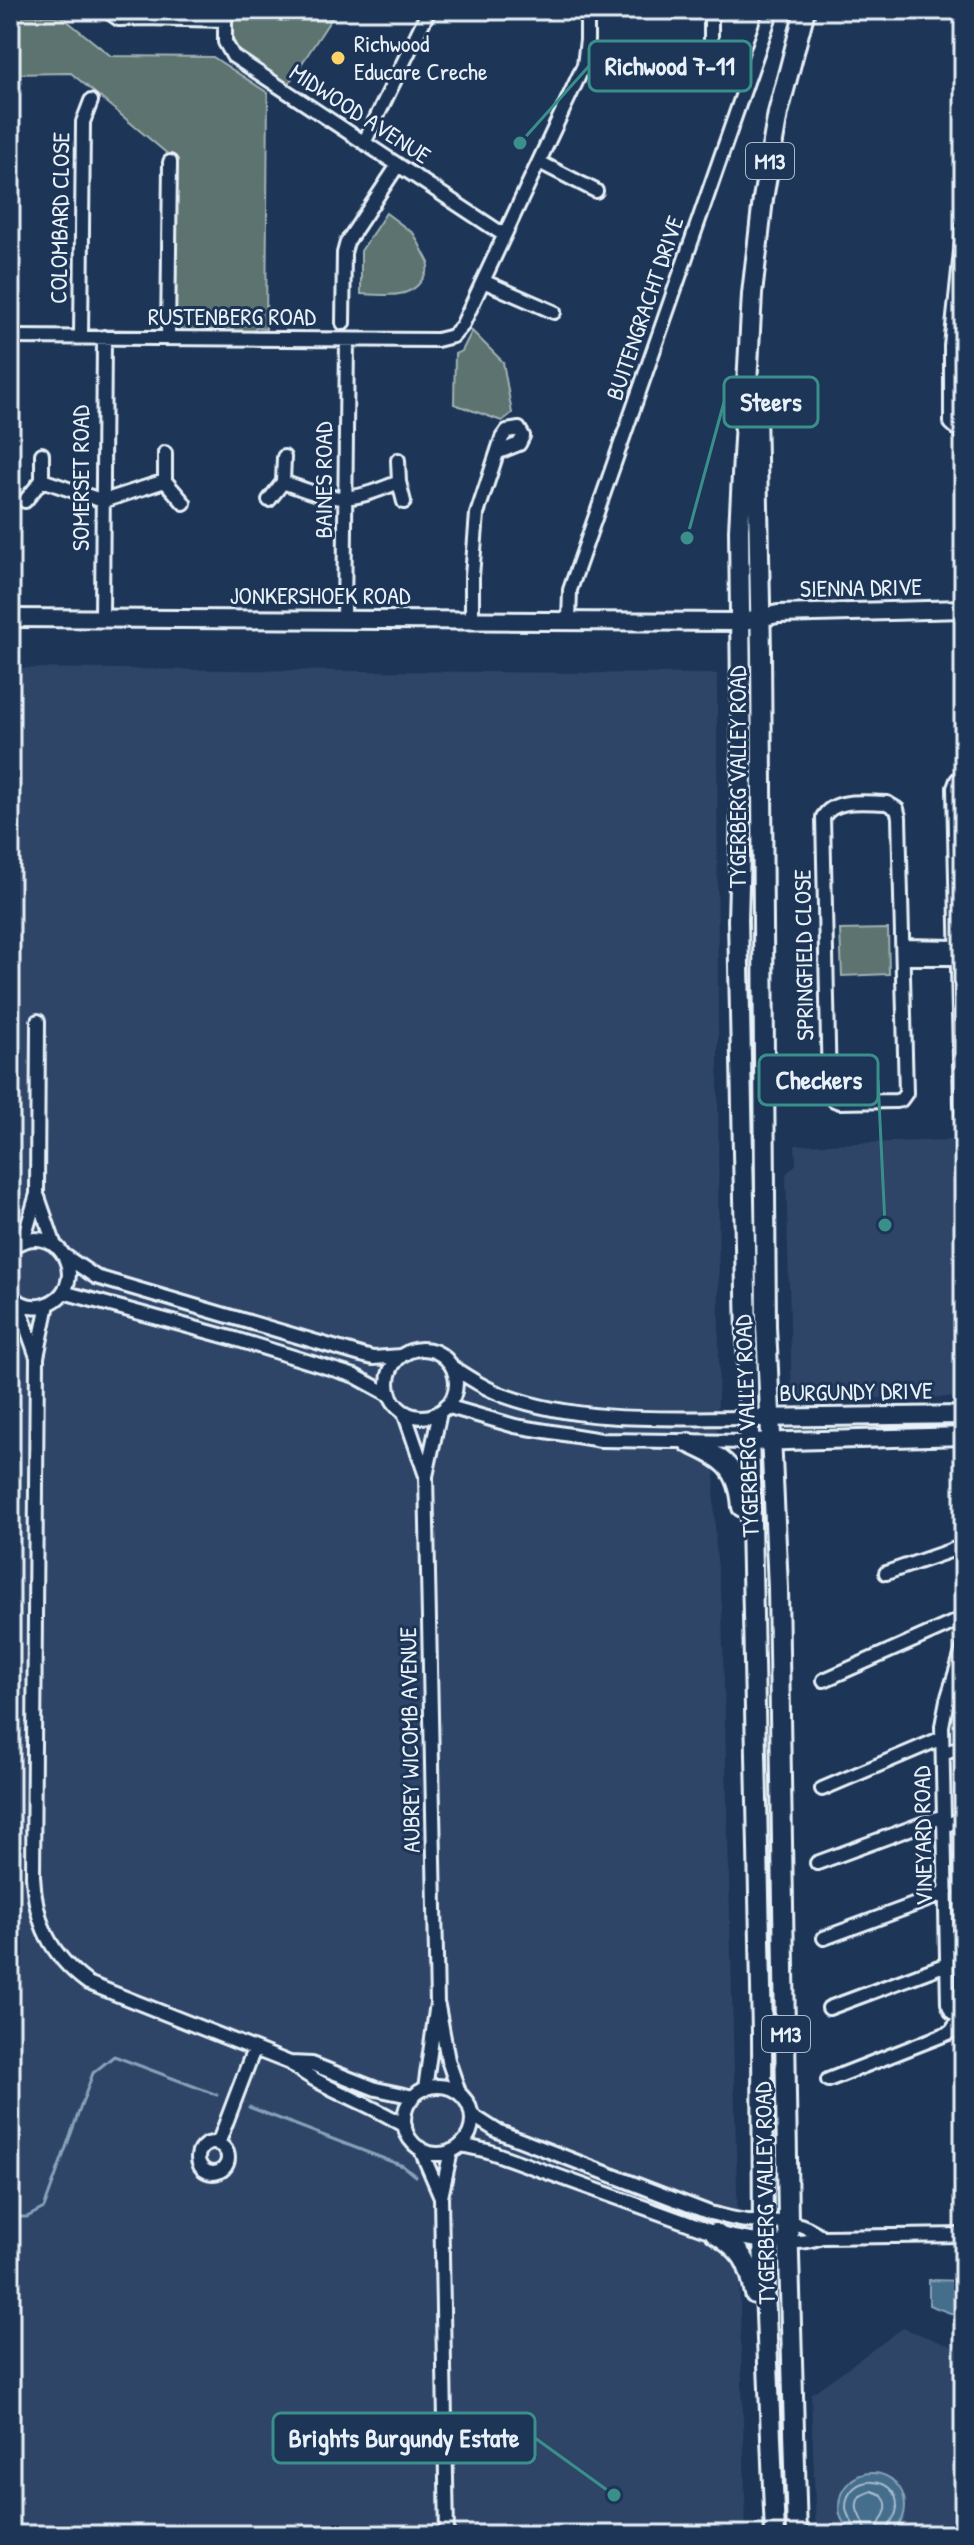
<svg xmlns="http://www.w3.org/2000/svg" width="974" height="2545" font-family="'Patrick Hand',sans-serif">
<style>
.built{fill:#2d4468}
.green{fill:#5c736f;stroke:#a2b2b4;stroke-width:2}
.water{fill:#456d8c;stroke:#86a2b7;stroke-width:2}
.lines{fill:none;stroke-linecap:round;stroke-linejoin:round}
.shore{stroke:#a7bccd;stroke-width:2}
.stream{stroke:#86a2b7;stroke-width:3}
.street-casing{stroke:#e8f1f8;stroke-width:18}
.secondary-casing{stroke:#e8f1f8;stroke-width:22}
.primary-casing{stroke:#e8f1f8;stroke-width:24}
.street{stroke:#1d3557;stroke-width:12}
.secondary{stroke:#1d3557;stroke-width:16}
.primary{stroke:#1d3557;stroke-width:18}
.poi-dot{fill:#ffd166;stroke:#1d3557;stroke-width:3}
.labels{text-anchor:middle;stroke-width:6;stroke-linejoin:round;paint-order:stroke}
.shield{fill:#1d3557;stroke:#abb9c8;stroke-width:2}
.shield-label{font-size:22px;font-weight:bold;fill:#e8f1f8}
.poi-label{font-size:24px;fill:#e8f1f8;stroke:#1d3557;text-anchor:start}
.street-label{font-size:24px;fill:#e8f1f8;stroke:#1d3557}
.leader{fill:none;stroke:#3a8f8a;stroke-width:3}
.callout-dot{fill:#3a8f8a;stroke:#1d3557;stroke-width:3}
.callout{fill:#1d3557;stroke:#3a8f8a;stroke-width:3}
.callout-label{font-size:26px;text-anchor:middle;font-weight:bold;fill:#e8f1f8}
</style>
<rect width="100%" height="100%" fill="#1d3557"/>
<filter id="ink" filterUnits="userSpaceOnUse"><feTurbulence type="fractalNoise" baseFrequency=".0125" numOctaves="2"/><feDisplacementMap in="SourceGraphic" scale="16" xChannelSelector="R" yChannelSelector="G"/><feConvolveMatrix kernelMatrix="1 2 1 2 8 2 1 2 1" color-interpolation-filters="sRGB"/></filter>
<g filter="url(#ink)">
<path class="built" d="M10 668 717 674 719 1373 714 1500 716 1550 722 1605 746 2535H10Z
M951 1140 964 1149V1397L792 1399 786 1174 796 1164 795 1145Z
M903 2328 964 2351V2535H816L811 2394Z"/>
<path class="green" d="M229 10H337L287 86 237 54 229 37Z
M10 15 61 16 111 56 213 57 268 93 266 329 256 328 253 332 184 331 175 323 176 161 71 73 10 74Z
M386 213 414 234 429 263C420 301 392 295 361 294V251Z
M472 331 503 362 512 413 502 421 454 404 455 354 462 351Z
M888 929 889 974 842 976 840 930Z"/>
<path class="water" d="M929 2280 964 2281V2318L929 2305Z
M839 2506a33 33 0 1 1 66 0a33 33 0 1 1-66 0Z"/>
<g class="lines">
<path class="shore" d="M857 2535C856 2524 846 2518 846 2507 846 2473 898 2474 897 2507 897 2519 887 2524 886 2535
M867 2535C866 2519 850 2512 860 2496L872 2491 882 2495C894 2511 877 2519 876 2535"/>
<path class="stream" d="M249 2107 403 2166 415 2176
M10 2217H27L44 2208 93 2073 114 2056 217 2095"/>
<defs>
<path id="street" d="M106 10 119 19 145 18
M145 10V18L225 20
M225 10V42L233 56 504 235
M584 65H702L711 55V10
M364 143 429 10
M539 162 596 191
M964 223 951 346V423L964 435
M483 281 554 312
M343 323 344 253 347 242 398 165
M10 337 437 340 453 336 462 326 584 65 587 40V10
M81 337 83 122 91 101
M168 338 170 162
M165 453V481L184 503
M284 457 283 482C337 502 345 504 399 482
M398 460 399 482 404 502
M42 480 103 501 165 481
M269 500 283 482
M25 501 42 480V454
M102 619 104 337
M472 620V576L477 514 502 438 507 431 519 429 523 436 519 444 499 452
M344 621 347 340
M569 621 570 590 772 10
M964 773 957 780 954 788 961 1103 964 1127
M887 803 897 809 899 817 906 1093 901 1100 896 1101 839 1102 834 1100 829 1088 823 817C835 797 867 803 887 803Z
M903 946 957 947
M904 958H957
M38 1197 55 1246
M16 1245 27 1228 37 1194 38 1021
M65 1256 96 1277 361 1355 373 1358 401 1356
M63 1292 235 1339 355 1376 390 1395
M10 1295C20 1304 31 1309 44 1305 92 1291 64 1218 15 1245
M17 1301 37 1357
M48 1304 37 1357 33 1876C35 1922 50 1955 88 1983L290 2063C324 2090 368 2102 405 2126
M388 1383a34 34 0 1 1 68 0a34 34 0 1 1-68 0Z
M452 1367C469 1378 486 1389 505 1396 583 1424 668 1418 748 1418
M446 1406 515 1426 601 1440 749 1442
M404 1412 425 1473
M886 1573 964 1546
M964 1646 947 1700 942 1726 948 2003 952 2012 964 2022
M824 1680 964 1618
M943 1754 964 1746
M822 1789 942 1738
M944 1826 964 1818
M817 1863 944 1816
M824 1938 946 1893
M947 1946 964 1940
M438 2006 448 2060 459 2092
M829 2008 947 1964
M290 2063 312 2064 376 2089 414 2097
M828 2080 951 2032 959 2020
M404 2120a34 34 0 1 1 68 0a34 34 0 1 1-68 0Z
M425 2089 437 2003 426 1476 440 1412
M472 2115 497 2131 710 2213C723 2216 735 2220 748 2221 778 2223 796 2217 822 2237
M198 2158a15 15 0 1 1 30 0a15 15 0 1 1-30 0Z
M218 2144 254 2049
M461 2145 488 2151 715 2233C746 2240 791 2249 822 2237L964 2235
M420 2148 441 2197
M447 2535 441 2197 451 2151"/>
<path id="secondary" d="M10 618 739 622 778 614 964 609
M748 1418 964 1415
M749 1442 964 1436"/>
<path id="primary" d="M756 410 761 651 766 1326 778 1588 788 2221 797 2535
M689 1443C723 1458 739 1467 742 1507
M715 2233C743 2251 749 2261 755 2294
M775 2535 763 2241 762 2033 738 920 742 775 739 530 752 294 763 199 778 113 805 10"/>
</defs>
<use href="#street" class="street-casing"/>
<use href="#secondary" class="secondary-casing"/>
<use href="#primary" class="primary-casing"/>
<use href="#street" class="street"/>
<use href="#secondary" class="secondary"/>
<use href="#primary" class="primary"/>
</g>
</g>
<circle class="poi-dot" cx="338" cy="58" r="8"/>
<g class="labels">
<g class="shield">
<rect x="746" y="143" width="48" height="36" rx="6"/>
<rect x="762" y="2016" width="48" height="36" rx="6"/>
</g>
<g class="shield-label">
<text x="770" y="169">M13</text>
<text x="786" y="2042">M13</text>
</g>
<g class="poi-label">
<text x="354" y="52">Richwood<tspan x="354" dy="28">Educare Creche</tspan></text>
</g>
<g class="street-label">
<text transform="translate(360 114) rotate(33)" y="8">MIDWOOD AVENUE</text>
<text transform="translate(60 218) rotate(-89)" y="8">COLOMBARD CLOSE</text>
<text transform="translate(645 308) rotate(-71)" y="8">BUITENGRACHT DRIVE</text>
<text x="232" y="325">RUSTENBERG ROAD</text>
<text transform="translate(81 478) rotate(-90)" y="8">SOMERSET ROAD</text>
<text transform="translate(324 480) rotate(-90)" y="8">BAINES ROAD</text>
<text transform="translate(861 588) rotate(-1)" y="8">SIENNA DRIVE</text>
<text x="320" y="604">JONKERSHOEK ROAD</text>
<text transform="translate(738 777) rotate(-90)" y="8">TYGERBERG VALLEY ROAD</text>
<text transform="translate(804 955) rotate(-91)" y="8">SPRINGFIELD CLOSE</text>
<text transform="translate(856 1392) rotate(-1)" y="8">BURGUNDY DRIVE</text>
<text transform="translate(747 1426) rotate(-92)" y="8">TYGERBERG VALLEY ROAD</text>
<text transform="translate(410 1740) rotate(-91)" y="8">AUBREY WICOMB AVENUE</text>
<text transform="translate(923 1836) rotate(-91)" y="8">VINEYARD ROAD</text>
<text transform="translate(765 2193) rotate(-91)" y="8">TYGERBERG VALLEY ROAD</text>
</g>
</g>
<path class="leader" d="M520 143L589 66M687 538L724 402M885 1225L878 1080M614 2495L535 2438"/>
<g class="callout-dot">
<circle cx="520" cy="143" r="8"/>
<circle cx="687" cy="538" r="8"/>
<circle cx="885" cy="1225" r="8"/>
<circle cx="614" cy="2495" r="8"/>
</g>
<g class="callout">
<rect x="589" y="41" width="162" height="50" rx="8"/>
<rect x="724" y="377" width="94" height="50" rx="8"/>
<rect x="759" y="1055" width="119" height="50" rx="8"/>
<rect x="273" y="2413" width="262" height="50" rx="8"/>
</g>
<g class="callout-label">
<text x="670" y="75">Richwood 7-11</text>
<text x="771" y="411">Steers</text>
<text x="819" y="1089">Checkers</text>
<text x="404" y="2447">Brights Burgundy Estate</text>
</g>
<rect width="974" height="2545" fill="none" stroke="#1d3557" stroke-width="40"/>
<rect x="20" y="20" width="934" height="2505" fill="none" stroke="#e8f1f8" stroke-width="3" filter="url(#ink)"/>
</svg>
